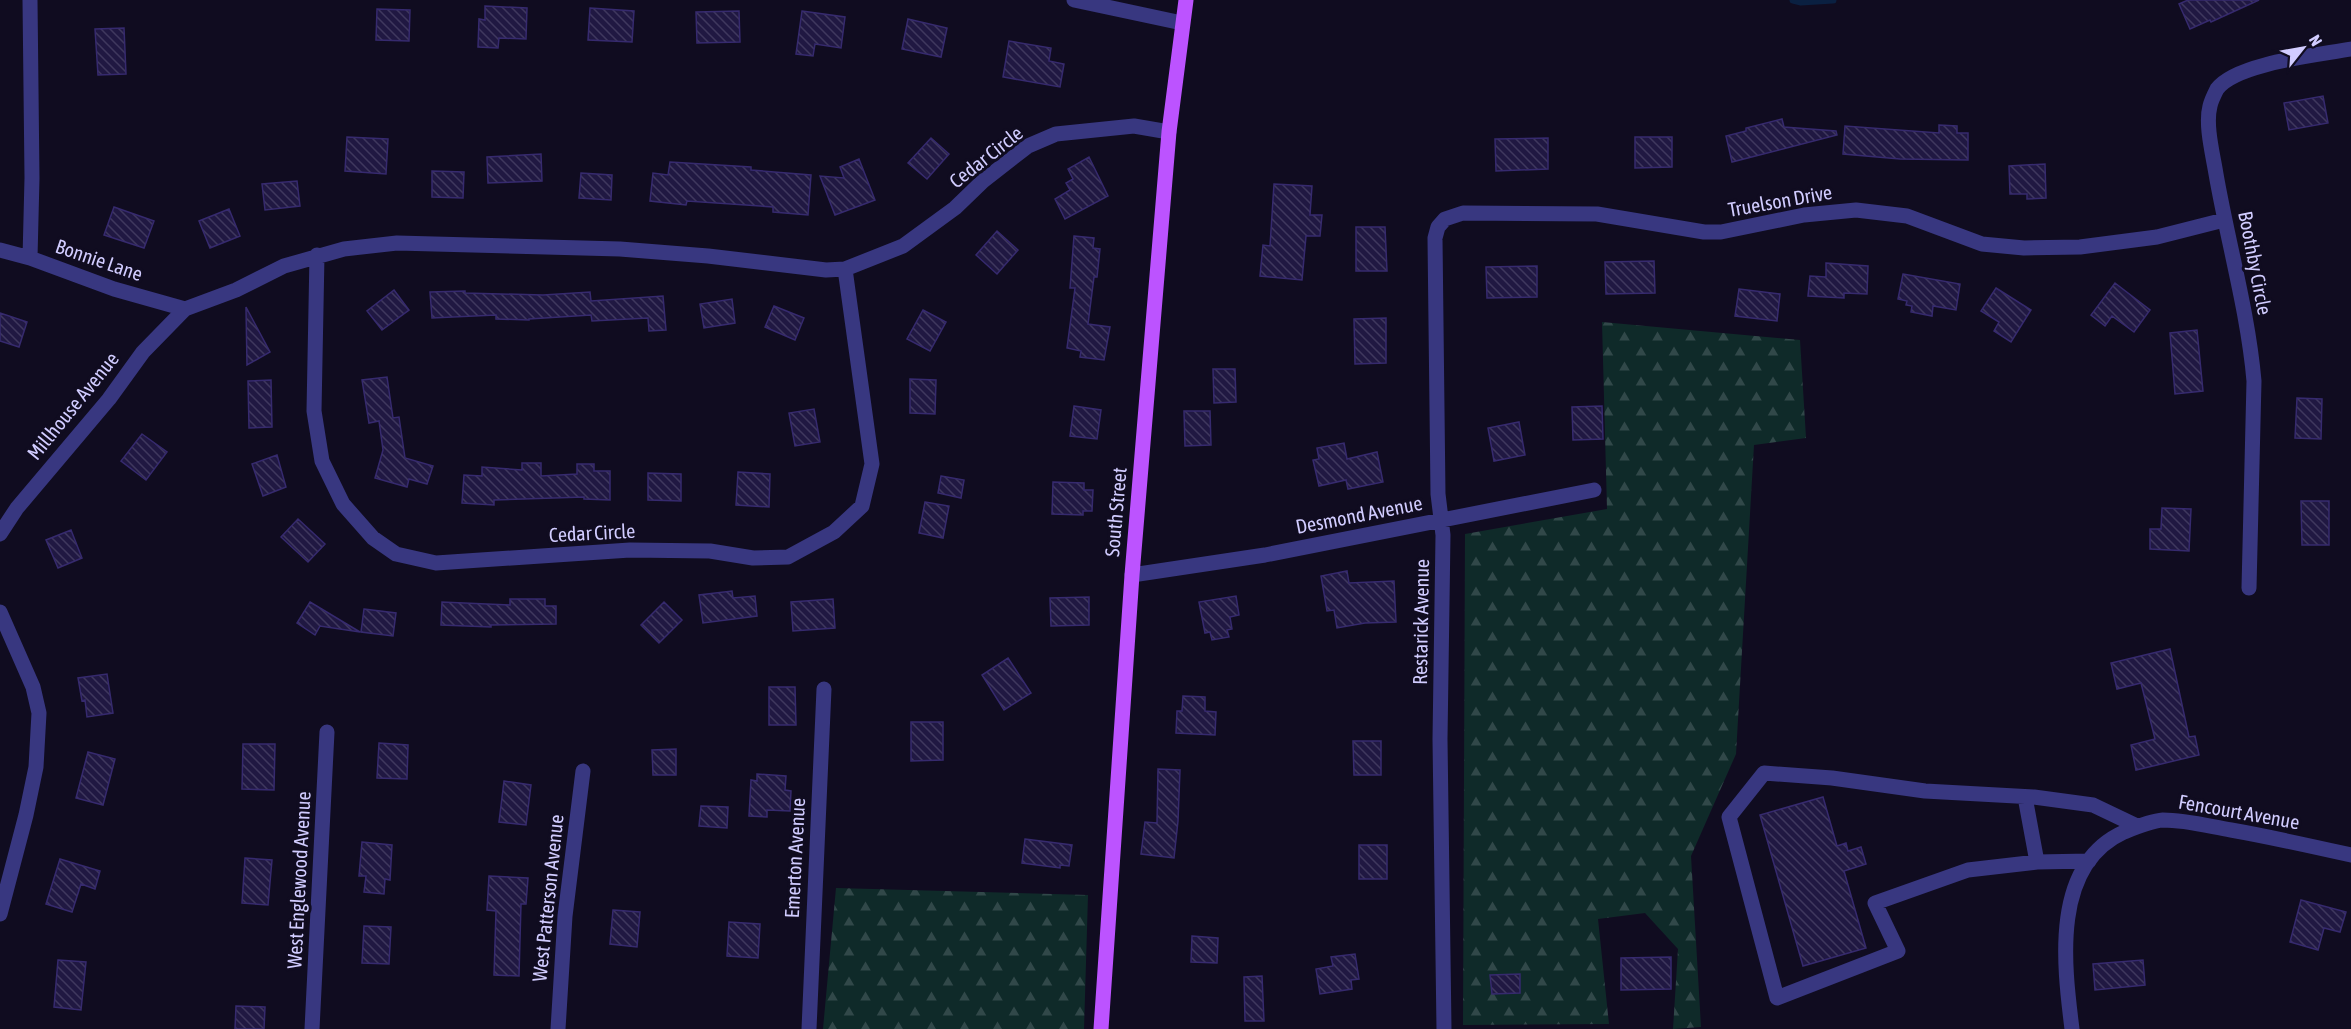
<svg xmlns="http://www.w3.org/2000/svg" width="2351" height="1029" font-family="'Asap Condensed',sans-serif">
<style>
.forest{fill:url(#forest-firs)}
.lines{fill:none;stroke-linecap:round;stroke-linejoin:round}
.stream{stroke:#0a2041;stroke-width:7}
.building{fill:url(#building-back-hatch);stroke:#362a6e;stroke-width:1.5}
.minor{stroke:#383780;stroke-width:15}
.major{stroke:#bc53ff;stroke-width:15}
.labels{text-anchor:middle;stroke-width:6;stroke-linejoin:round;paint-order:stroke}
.street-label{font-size:20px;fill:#d1ccff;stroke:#100c20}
</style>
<defs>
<pattern id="forest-firs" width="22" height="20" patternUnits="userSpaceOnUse" patternTransform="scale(1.5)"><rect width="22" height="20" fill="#0f2a29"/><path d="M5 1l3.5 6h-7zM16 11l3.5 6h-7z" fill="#314849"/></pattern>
<pattern id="building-back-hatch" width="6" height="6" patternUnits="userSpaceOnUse" patternTransform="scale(1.5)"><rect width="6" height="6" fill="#201842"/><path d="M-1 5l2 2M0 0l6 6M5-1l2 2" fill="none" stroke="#3f385e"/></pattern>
</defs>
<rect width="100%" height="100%" fill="#100c20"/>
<path class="forest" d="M1602 322 1800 340 1806 438 1754 445 1736 754 1691 856 1701 1027 1673 1029 1678 949 1645 913 1598 919 1609 1024 1463 1025 1465 534 1607 509Z
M836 888 1088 895 1084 1029H823Z"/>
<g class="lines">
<path class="stream" d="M1793 0 1801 2 1833 0"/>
</g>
<path class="building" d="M2188 0H2259L2211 22 2210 20 2190 29 2179 4Z
M485 6 527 8 526 39 499 38 498 48 478 47 479 19 485 20Z
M590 8 634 11 632 42 588 40Z
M377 9 410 10 409 41 376 40Z
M739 11 740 42 697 43 696 12Z
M802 11 845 17 841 48 815 44 813 56 796 54Z
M908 19 947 28 941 57 902 49Z
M124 28 126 74 98 75 95 29Z
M1009 41 1051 48 1049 61 1064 64 1060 87 1003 77Z
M2323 96 2328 123 2289 130 2284 103Z
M1782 119 1784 127 1836 131 1837 135 1732 162 1726 136 1746 131V128Z
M1939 125 1957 126V133H1968V160L1900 159 1843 154 1845 126 1939 133Z
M347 137 388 139 386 174 345 171Z
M1635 137H1672V167L1635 168Z
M931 138 949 154 927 179 908 163Z
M1548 138V169L1496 171 1495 139Z
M541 154 542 181 488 183 487 157Z
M1089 157 1108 196 1065 219 1055 199 1070 190 1066 183 1073 179 1068 169Z
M859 159 875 200 835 215 820 176 844 178 840 167Z
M670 162 751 167V170L811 175 808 215 773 212V207L687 201 686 205 650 201 653 173 668 175Z
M2045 164 2046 198 2027 199V194H2010L2009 166Z
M432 171 464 172 463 198 432 197Z
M581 173 612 175 611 200 579 198Z
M297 181 300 206 265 210 262 184Z
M1274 184 1312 186 1310 215H1322L1320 236H1306L1302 280 1260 276 1263 245 1270 246Z
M114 207 154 221 144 248 104 235Z
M229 209 240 236 210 248 199 221Z
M1356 227H1385L1387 271H1356Z
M997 231 1018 250 997 274 976 255Z
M1074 236 1094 238 1093 248 1100 249 1097 277H1094L1088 324 1110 327 1104 360 1080 357 1081 351 1067 348 1075 288H1070Z
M1654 261 1655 293 1606 294 1605 262Z
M1826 263 1868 266 1867 294 1844 293V298L1808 296 1810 276 1826 277Z
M1537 266V297L1487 298 1486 267Z
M1903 274 1960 284 1956 310 1933 306 1932 316 1911 312 1912 306 1906 305 1907 301 1898 299Z
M2115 283 2150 310 2134 332 2112 316 2105 326 2091 315Z
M1996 288 2031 310 2011 342 1994 331 1999 322 1981 311Z
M1739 289 1780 294 1777 321 1735 316Z
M394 290 409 310 382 330 367 311Z
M465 291V293L543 295 590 292 591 301 663 296 666 330 649 331 648 318 592 321 591 315 529 319V320L496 319V315L432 318 430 292Z
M732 299 735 323 704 328 700 304Z
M774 306 804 318 795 340 765 327Z
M246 307 270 352 247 365 246 309Z
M923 310 946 322 930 351 907 339Z
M0 313 27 322 19 347 0 341Z
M1386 318V363L1355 364 1354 319Z
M2197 330 2203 391 2175 394 2170 333Z
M1213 369H1235L1236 402 1214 403Z
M387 377 393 418 399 417 405 458 433 466 427 484 409 479 407 487 375 478 383 450 379 421 369 423 362 380Z
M910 379 936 380 935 414 910 413Z
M271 380 272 427 249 428 248 381Z
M2297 398 2322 399 2321 439 2295 438Z
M1074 406 1101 410 1097 439 1070 436Z
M1602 406 1603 439 1573 440 1572 407Z
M814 409 820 442 795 446 789 413Z
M1184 411H1210L1211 445 1185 446Z
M1519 422 1525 455 1494 461 1488 428Z
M142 434 167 452 146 480 121 461Z
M1344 443 1347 459 1377 452 1383 482 1348 489 1346 480 1319 486 1313 460 1319 459 1317 448Z
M277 455 286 487 263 496 252 464Z
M522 463H541V476L577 474V464H594V471H610V500L584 499V497L494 500V505L462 503 464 475 482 476V467L522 470Z
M738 472 770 474 769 507 736 505Z
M648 473 681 474V501L648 500Z
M941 476 964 480 961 498 938 493Z
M1053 482 1084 483V490H1093L1092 511H1083V515L1052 514Z
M2301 501H2329V545H2302Z
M925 502 949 506 943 538 919 533Z
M2162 508 2191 509 2189 551 2150 549V529H2161Z
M298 519 325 544 308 562 281 537Z
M71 530 82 558 58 568 46 540Z
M1347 571 1349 583 1394 581 1396 622 1365 623 1337 628 1334 610 1327 611 1321 576Z
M732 591 733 598 755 596 757 616 703 623 699 595Z
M1236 596 1239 615 1230 617 1232 629 1227 630 1229 637 1212 640 1210 632 1205 633 1199 602Z
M1089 597V625L1051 626 1050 598Z
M510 599H545V606H556V624L491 625V627L441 625 442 602 510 605Z
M833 599 835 628 793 631 791 602Z
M310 602 360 632 320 626 315 635 297 623Z
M664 602 682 620 659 643 641 625Z
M364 609 396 613 393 636 361 632Z
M2170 649 2189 737 2195 736 2199 755 2136 770 2131 745 2155 739 2141 683 2117 689 2111 663Z
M1008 658 1031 693 1004 710 982 675Z
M107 674 113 713 87 717 85 700 82 701 78 678Z
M769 687H795L796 725H769Z
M1183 696 1205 697V711L1216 712 1215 735 1176 733 1177 711H1182Z
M911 722H943V760L911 761Z
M1353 741H1381V775H1354Z
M379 743 408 745 407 779 377 778Z
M243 744H275L274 790 242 789Z
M676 749V775H653L652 750Z
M88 752 115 759 103 805 76 798Z
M1158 769 1180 770 1178 821 1174 858 1141 854 1145 822 1157 823Z
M757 774 786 776 785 790 791 791 790 811 767 810V817L749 816 751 780 757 781Z
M504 781 531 785 526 825 499 822Z
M1823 797 1837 846 1846 843 1848 851 1861 847 1866 864 1844 871 1866 948 1803 966 1760 815Z
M701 806 728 807 727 828 699 826Z
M1025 839 1072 845 1069 866 1060 865V868L1022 863Z
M362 842 392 845 390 880 385 879 384 894 364 892 366 876H359Z
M1359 845H1387V879H1359Z
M245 858 272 860 268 905 242 903Z
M60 859 100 871 95 889 81 884 72 912 46 904Z
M489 876 528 878 526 904H521L519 976 494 975 496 911 487 910Z
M2301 900 2346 912 2340 932 2324 928 2318 950 2290 942Z
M613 910 640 912 637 947 610 944Z
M729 922 760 924 758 958 727 956Z
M364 926 391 927 389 964 362 963Z
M1192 936 1218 938 1217 963 1191 962Z
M1355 954 1359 979 1351 980 1352 989 1320 994 1316 969 1333 966 1331 957Z
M1671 957V989L1621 990V958Z
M58 960 86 962 81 1010 54 1007Z
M2143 960 2145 985 2095 990 2093 964Z
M1520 974V993L1492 994 1490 975Z
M1262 976 1264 1021H1245L1244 977Z
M236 1006 265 1007 264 1029H235Z"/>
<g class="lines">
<path class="minor" d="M30 0 32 178 30 258
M1074 0 1182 23
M0 250 30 258 114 289 185 309
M317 255 314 411 322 461 343 504 373 538 396 554 436 563 630 550 710 551 753 558 788 557 834 532 862 506 872 464 845 269
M0 534 17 508 109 399 143 352 185 309 236 290 284 266 344 249 397 243 620 249 708 256 826 270 845 269 903 246 955 208 983 181 1028 146 1056 134 1134 126 1169 132
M1132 575 1265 555 1594 490
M2249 588 2254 381C2248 312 2228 243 2216 174 2213 155 2205 125 2210 106 2211 101 2215 93 2217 89 2236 63 2319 55 2351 49
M0 612 33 687 39 713 36 767 26 815 0 914
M2025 797 2037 862
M2089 861 2037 862 1968 870 1875 903 1898 951 1777 998 1729 817 1764 773 1832 778 1925 791 2034 797 2093 805 2137 826
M312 1029 327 732
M558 1029 565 916 583 771
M809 1029 824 689
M1444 1029 1440 739 1443 535 1438 494 1435 238 1438 227 1445 219 1463 213 1597 214 1704 232H1721L1804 215 1856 210 1907 216 1982 244 2024 248 2080 247 2157 237 2224 220
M2072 1029C2064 965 2051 865 2124 832 2136 827 2150 821 2163 820 2186 820 2208 826 2231 830 2271 837 2311 846 2351 855"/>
<path class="major" d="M1101 1029 1132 575 1169 132 1186 0"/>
</g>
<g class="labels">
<g class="street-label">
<text transform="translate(986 157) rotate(-38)" y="7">Cedar Circle</text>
<text transform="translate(1780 201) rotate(-10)" y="7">Truelson Drive</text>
<text transform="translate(99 260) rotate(19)" y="7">Bonnie Lane</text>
<text transform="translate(2255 263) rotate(79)" y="7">Boothby Circle</text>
<text transform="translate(73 406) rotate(-51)" y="7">Millhouse Avenue</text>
<text transform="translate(1116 512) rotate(-85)" y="7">South Street</text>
<text transform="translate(1359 515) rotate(-11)" y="7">Desmond Avenue</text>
<text transform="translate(592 533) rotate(-3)" y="7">Cedar Circle</text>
<text transform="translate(1421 622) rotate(-89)" y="7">Restarick Avenue</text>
<text transform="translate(2239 812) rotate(10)" y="7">Fencourt Avenue</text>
<text transform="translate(795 858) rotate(-87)" y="7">Emerton Avenue</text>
<text transform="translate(299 880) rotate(-87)" y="7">West Englewood Avenue</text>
<text transform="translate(548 898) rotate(-84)" y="7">West Patterson Avenue</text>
</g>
</g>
<g transform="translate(2303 48) rotate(59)" stroke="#100c20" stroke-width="4.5" paint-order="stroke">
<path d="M0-4.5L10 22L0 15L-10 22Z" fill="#d1ccff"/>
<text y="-9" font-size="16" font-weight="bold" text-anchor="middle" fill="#d1ccff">N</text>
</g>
</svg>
